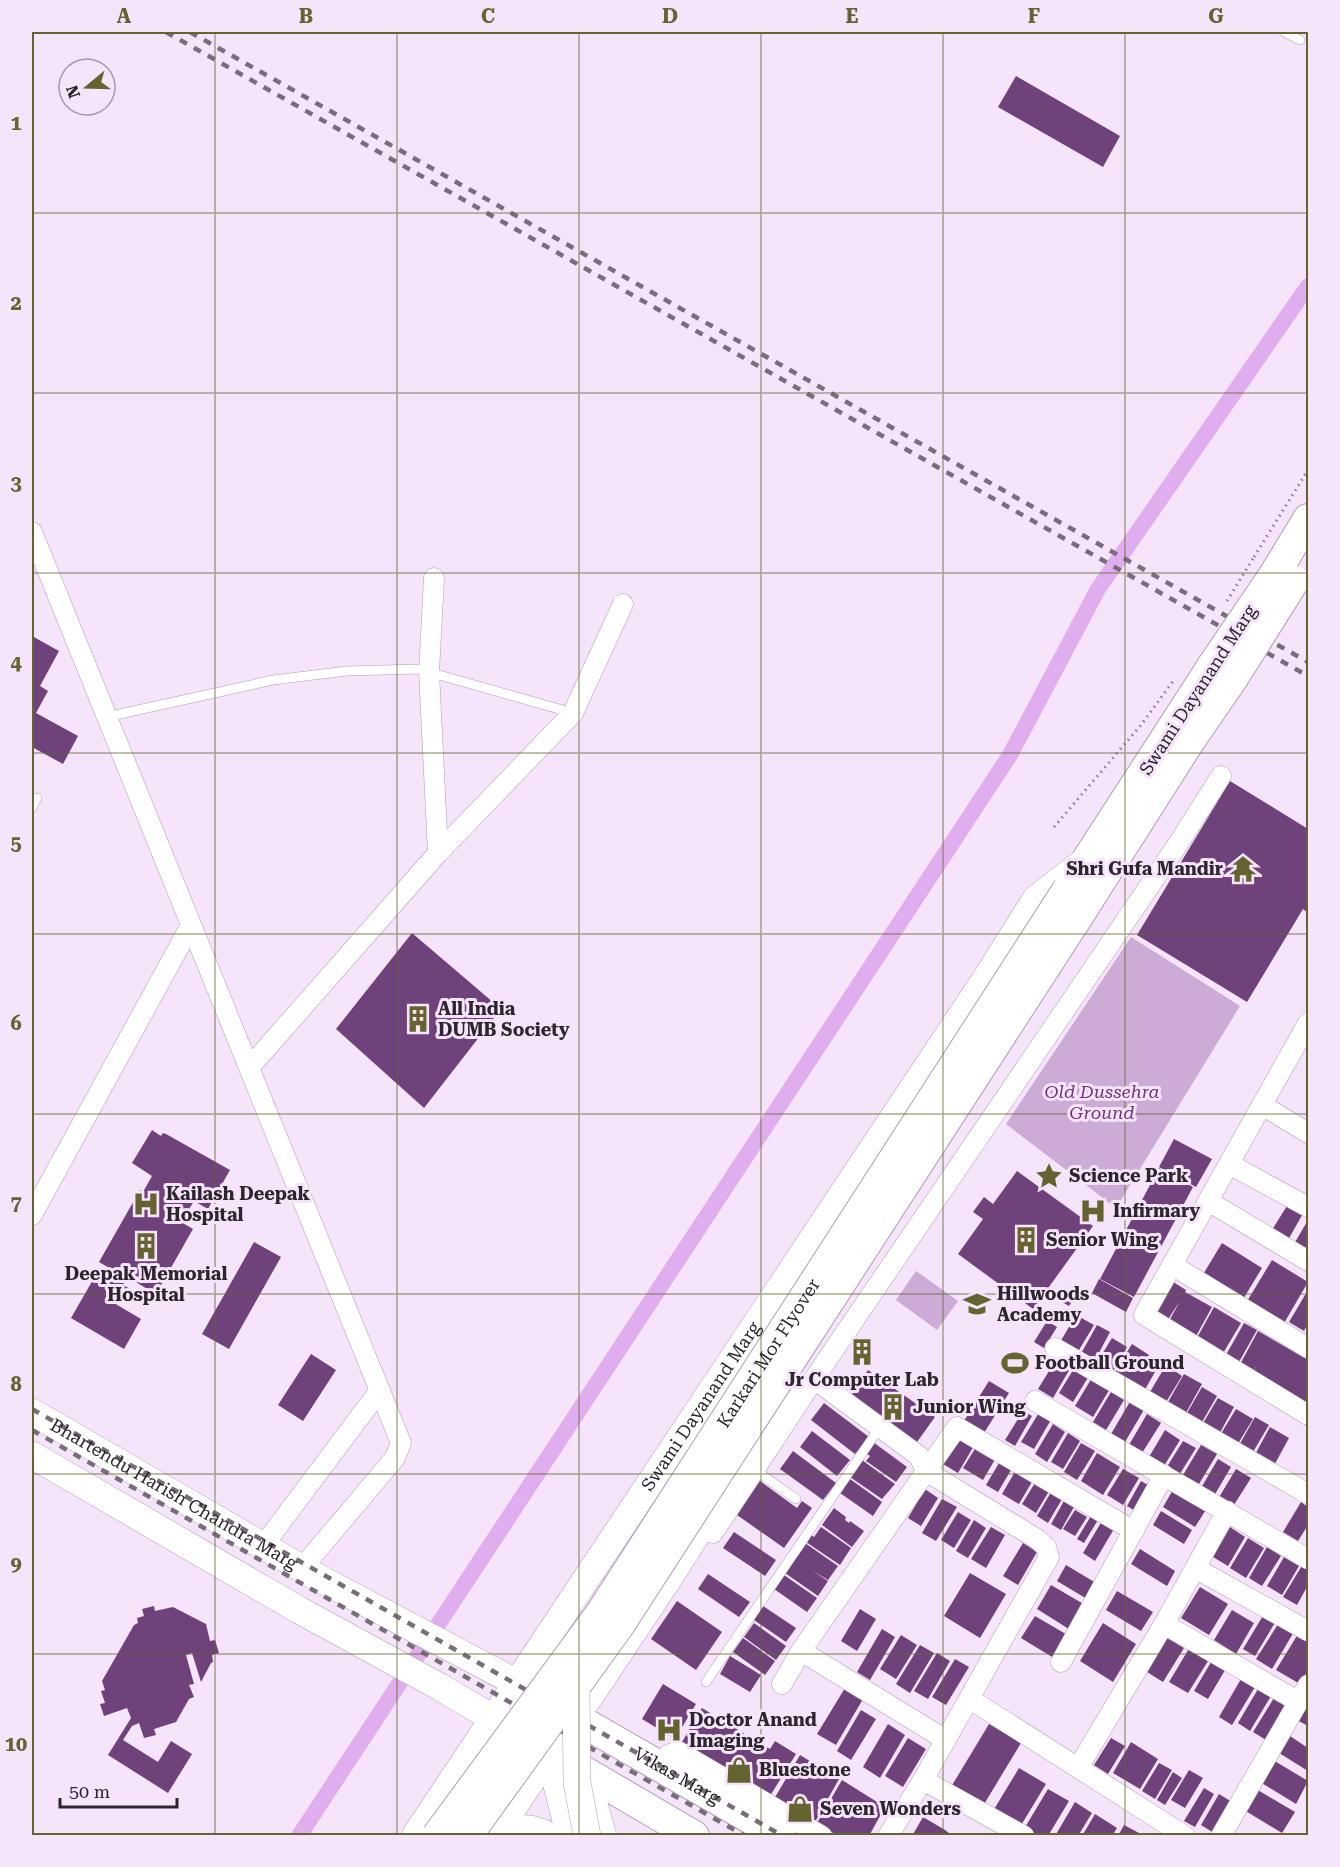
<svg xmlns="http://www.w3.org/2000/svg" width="1340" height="1867" font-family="'Roboto Serif',serif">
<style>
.green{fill:#ccabd6}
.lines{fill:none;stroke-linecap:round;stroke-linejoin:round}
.canal{stroke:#e0adee;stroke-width:16}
.building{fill:#6f427c}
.lane-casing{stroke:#ae9eb3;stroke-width:10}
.street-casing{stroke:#ae9eb3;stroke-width:21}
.secondary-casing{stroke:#ae9eb3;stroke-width:28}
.primary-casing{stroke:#ae9eb3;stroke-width:32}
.path{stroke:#897d8c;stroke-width:3;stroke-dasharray:1.5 4.5;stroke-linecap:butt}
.lane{stroke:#fff;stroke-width:9}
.street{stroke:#fff;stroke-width:20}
.secondary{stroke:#fff;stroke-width:27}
.primary{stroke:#fff;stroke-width:30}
.rail{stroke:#796d7c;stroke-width:4.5;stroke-dasharray:8 8;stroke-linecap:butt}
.secondary-bridge-casing{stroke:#ae9eb3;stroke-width:28;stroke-linecap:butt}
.primary-bridge-casing{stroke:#ae9eb3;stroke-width:32;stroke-linecap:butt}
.path-bridge{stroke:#897d8c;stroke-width:3;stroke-dasharray:1.5 4.5;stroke-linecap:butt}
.secondary-bridge{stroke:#fff;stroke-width:27}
.primary-bridge{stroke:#fff;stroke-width:30}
.grid{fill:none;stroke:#656431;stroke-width:1.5;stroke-opacity:0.55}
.labels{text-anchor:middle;stroke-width:6;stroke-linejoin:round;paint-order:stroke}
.street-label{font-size:18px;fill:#2c252e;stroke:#f6e4fb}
.poi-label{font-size:18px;font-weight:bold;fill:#2c252e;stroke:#f6e4fb;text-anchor:start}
.park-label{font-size:18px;font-style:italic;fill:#703581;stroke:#f6e4fb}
.neatline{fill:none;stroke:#656431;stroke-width:2}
.grid-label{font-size:20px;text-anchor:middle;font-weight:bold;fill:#656431}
</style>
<rect width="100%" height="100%" fill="#f6e4fb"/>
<path class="green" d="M1131 937 1240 1006 1116 1208 1006 1124Z
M916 1271 958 1301 937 1330 896 1300Z"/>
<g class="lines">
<path class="canal" d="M299 1836 1010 755 1098 589 1308 286"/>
</g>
<path class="building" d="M1016 76 1120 136 1103 167 998 107Z
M32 636 59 651 40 686 48 691 36 713 78 736 63 764 32 747Z
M1230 781 1308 829V913L1303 909 1247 1002 1137 935Z
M412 933 501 1009 424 1108 336 1029Z
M152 1130 161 1136 163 1133 166 1134 230 1170 208 1209 194 1201 181 1222 193 1229 156 1294 127 1277 123 1285 141 1295 137 1303 120 1293 114 1303 141 1319 124 1349 71 1318 98 1271 115 1279 118 1273 99 1262 140 1190 143 1192 152 1176 132 1163Z
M1174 1139 1212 1159 1196 1187 1159 1167Z
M1159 1168 1193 1187 1134 1297 1100 1279Z
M1017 1171 1093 1226 1033 1309 958 1254 983 1219 973 1212 984 1197 993 1204Z
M1290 1201 1305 1210 1288 1240 1272 1230Z
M1308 1220V1251L1294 1244Z
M254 1242 281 1257 229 1349 202 1334Z
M1222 1243 1262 1268 1242 1301 1202 1276Z
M1272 1260 1308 1282 1283 1325 1246 1303Z
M1099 1279 1133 1298 1126 1312 1092 1293Z
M1170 1280 1186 1290 1185 1292 1212 1307 1189 1349 1162 1334 1180 1301 1163 1327 1148 1317Z
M1072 1286 1079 1290 1069 1306 1062 1302Z
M1308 1290V1323L1304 1331 1289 1322Z
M1214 1307 1241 1323 1219 1360 1193 1345Z
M1076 1315 1094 1325 1076 1355 1059 1344Z
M1047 1321 1057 1327 1044 1348 1034 1342Z
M1244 1323 1257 1330 1235 1369 1222 1362Z
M1097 1325 1110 1332 1092 1366 1078 1359Z
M1258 1331 1308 1360V1410L1250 1378 1258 1362 1250 1377 1237 1370Z
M1112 1338 1127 1347 1110 1377 1094 1367Z
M1132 1344 1149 1355 1147 1358 1159 1365 1143 1393 1111 1378Z
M860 1345 869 1350 863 1359 855 1353Z
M311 1354 336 1370 303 1421 278 1405Z
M1057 1358 1071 1367 1053 1398 1038 1389Z
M1078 1362 1092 1371 1073 1402 1059 1393Z
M1166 1365 1182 1376 1163 1407 1147 1397Z
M868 1370 935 1417 917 1442 851 1396Z
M1184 1374 1202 1384 1182 1420 1164 1409Z
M1093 1376 1111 1387 1093 1417 1075 1406Z
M989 1381 1009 1393 984 1433 964 1421Z
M1202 1387 1217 1396 1198 1429 1183 1420Z
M1111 1392 1124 1400 1106 1430 1093 1422Z
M1218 1398 1234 1407 1216 1440 1199 1430Z
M1131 1400 1145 1408 1125 1442 1111 1434Z
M824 1403 869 1437 855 1454 811 1420Z
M1236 1409 1253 1419 1236 1447 1219 1437Z
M1023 1411 1032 1416 1015 1446 1005 1440Z
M1040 1411 1052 1418 1034 1449 1021 1442Z
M1147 1414 1161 1423 1142 1453 1129 1445Z
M1255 1417 1269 1425 1250 1457 1237 1449Z
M1053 1424 1065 1432 1047 1462 1035 1454Z
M1270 1427 1289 1438 1271 1471 1252 1460Z
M1165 1430 1180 1440 1164 1466 1149 1457Z
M812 1431 850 1460 837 1476 800 1447Z
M1068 1433 1080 1441 1063 1469 1051 1462Z
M961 1435 975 1444 958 1473 943 1464Z
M1183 1441 1196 1448 1178 1477 1165 1470Z
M873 1442 907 1467 896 1482 866 1461 870 1456 867 1454Z
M1081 1443 1095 1451 1077 1480 1064 1472Z
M978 1444 997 1456 983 1480 963 1468Z
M1201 1445 1217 1454 1199 1484 1183 1475Z
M793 1451 836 1483 823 1500 780 1469Z
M1097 1453 1120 1467 1103 1495 1081 1481Z
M1002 1458 1014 1465 998 1492 986 1485Z
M1218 1459 1231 1467 1214 1496 1201 1488Z
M862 1460 895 1484 882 1499 850 1477Z
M1123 1469 1139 1478 1123 1505 1107 1495Z
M1236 1469 1251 1478 1232 1508 1218 1499Z
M1016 1470 1033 1480 1019 1504 1002 1494Z
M1038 1478 1052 1486 1036 1513 1022 1504Z
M850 1479 882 1502 873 1516 840 1493Z
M760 1481 797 1508 802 1501 812 1508 784 1548 737 1515Z
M1141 1481 1155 1489 1140 1514 1127 1506Z
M1054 1487 1065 1494 1048 1523 1037 1516Z
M1174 1488 1207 1508 1195 1527 1163 1507Z
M925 1489 938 1498 921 1526 908 1518Z
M942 1499 957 1507 936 1541 922 1533Z
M1064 1501 1074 1507 1061 1530 1051 1524Z
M1301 1502 1308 1507V1525L1298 1541 1283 1532Z
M834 1508 846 1517 845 1520 849 1523 850 1521 864 1531 852 1547 822 1525Z
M1075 1510 1087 1517 1075 1536 1063 1529Z
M1094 1511 1101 1515 1084 1543 1077 1539Z
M1161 1511 1192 1530 1184 1544 1153 1525Z
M958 1512 971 1520 954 1548 941 1540Z
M974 1520 986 1528 968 1558 956 1551Z
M1102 1521 1114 1529 1095 1561 1083 1553Z
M821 1527 851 1548 840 1565 806 1542 811 1535 814 1537Z
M991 1527 1005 1535 986 1568 971 1559Z
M1230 1527 1245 1537 1228 1566 1213 1557Z
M734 1532 776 1560 765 1576 723 1548Z
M1248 1538 1264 1548 1246 1578 1230 1568Z
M805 1543 838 1566 828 1580 813 1571 828 1581 818 1596 785 1573Z
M1023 1543 1037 1552 1018 1585 1003 1576Z
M1267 1547 1281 1556 1262 1586 1249 1578Z
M1140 1549 1175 1571 1167 1586 1131 1564Z
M1284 1557 1299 1566 1282 1595 1267 1586Z
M1303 1564 1308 1568V1585L1297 1605 1283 1597Z
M1066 1565 1096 1583 1087 1599 1057 1581Z
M970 1573 1006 1594 980 1638 944 1616Z
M708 1574 750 1602 739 1617 698 1589Z
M784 1575 817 1598 807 1612 774 1589Z
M1051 1585 1087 1606 1072 1631 1037 1609Z
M1200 1587 1228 1604 1209 1635 1181 1618Z
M1117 1591 1153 1612 1141 1631 1106 1610Z
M677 1601 722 1632 696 1670 651 1639Z
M154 1606 155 1611 173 1607 206 1624 210 1641 215 1640 219 1653 212 1655 213 1662 211 1663 201 1682 192 1653 186 1655 194 1684 189 1685 194 1697 189 1699 176 1722 154 1729 156 1735 144 1738 139 1723 132 1726 123 1740 158 1762 171 1741 192 1754 168 1793 108 1755 131 1718 127 1708 104 1716 100 1704 105 1703 101 1691 105 1690 102 1681 134 1625 138 1623 137 1618 144 1616 142 1609Z
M763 1606 796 1628 786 1642 754 1620Z
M860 1609 876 1619 857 1651 841 1641Z
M1232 1610 1254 1623 1236 1654 1214 1640Z
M1264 1614 1276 1621 1255 1656 1243 1649Z
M1035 1616 1071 1637 1057 1660 1021 1638Z
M1280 1621 1295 1630 1272 1669 1256 1659Z
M754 1623 786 1646 776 1660 744 1637Z
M1103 1623 1136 1644 1113 1682 1080 1661Z
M882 1629 895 1637 870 1680 857 1672Z
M1298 1634 1308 1641V1670L1300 1684 1276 1670Z
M901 1635 917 1645 896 1679 880 1669Z
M743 1638 775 1661 765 1675 733 1652Z
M1167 1638 1184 1648 1163 1682 1147 1672Z
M920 1645 934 1653 910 1693 896 1684Z
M1190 1647 1210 1658 1188 1693 1169 1682Z
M937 1653 950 1661 928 1699 914 1691Z
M730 1656 761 1675 750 1692 720 1674Z
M1214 1657 1228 1665 1208 1699 1194 1691Z
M955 1659 969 1667 946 1705 932 1697Z
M1241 1679 1255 1687 1232 1725 1219 1717Z
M663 1684 696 1704 675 1739 642 1719Z
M845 1688 863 1699 836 1745 817 1734Z
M1258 1689 1271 1696 1250 1731 1238 1723Z
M1277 1693 1290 1701 1266 1740 1253 1732Z
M1306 1706 1308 1707V1726L1297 1720Z
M702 1708 770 1749 775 1741 796 1754 770 1796 682 1742Z
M861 1710 876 1719 851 1760 837 1751Z
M888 1724 905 1735 880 1778 863 1767Z
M989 1724 1021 1743 983 1806 951 1787Z
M1287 1734 1308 1748V1771L1276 1751Z
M908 1738 926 1749 903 1787 885 1776Z
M1111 1738 1125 1746 1108 1774 1094 1765Z
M1131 1742 1158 1759 1140 1789 1113 1773Z
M800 1755 839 1779 815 1822 774 1799Z
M1273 1760 1308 1781 1296 1804 1260 1782Z
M1159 1763 1172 1770 1155 1799 1142 1791Z
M1019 1768 1046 1784 1020 1827 993 1811Z
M1189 1770 1203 1778 1185 1808 1171 1800Z
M1173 1772 1182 1778 1165 1805 1157 1800Z
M842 1780 885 1807 869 1836H838L817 1823Z
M1204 1788 1214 1794 1195 1827 1184 1821Z
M1048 1789 1069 1801 1048 1836H1035L1024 1829Z
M1256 1789 1295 1812 1282 1833 1244 1810Z
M1219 1794 1232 1802 1214 1833 1201 1825Z
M1075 1802 1092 1813 1078 1836H1055Z
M1095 1814 1117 1828 1112 1836H1082Z
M923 1817 945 1830 953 1836H912Z
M1124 1825 1139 1833 1137 1836H1118Z"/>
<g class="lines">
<defs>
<path id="lane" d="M1284 32 1300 40
M106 717 273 680 347 671 418 669 573 713
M32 808 37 798
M755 1470 796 1499
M706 1682 880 1427"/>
<path id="street" d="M32 532 401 1443 395 1458 302 1568
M434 578 429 672 438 853
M1308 1023 1144 1315 1308 1415
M249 1068 438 853 573 713 623 604
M1262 1105 1308 1133
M1229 1164 1308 1207
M1208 1201 1308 1261
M32 1215 191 925
M1172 1265 1308 1348
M1055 1348 1308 1494
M814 1379 919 1456 926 1471 1037 1539 1046 1547 1049 1557 923 1780
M1035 1401 1308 1559
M713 1533 814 1379 1178 844 1221 776
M263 1546 380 1390
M1195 1568 1308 1631
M1164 1624 1299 1702
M801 1651 946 1740
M1061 1662 1164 1475
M782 1684 801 1651 957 1427 1134 1531
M970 1699 1185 1836
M659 1765 668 1755 678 1751 822 1836
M1078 1768 1164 1624 1227 1511
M888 1836 923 1780 1024 1836
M1221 1836 1308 1685"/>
<g id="secondary">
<path id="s1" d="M32 1412 315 1576 532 1691"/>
<path d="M32 1455 299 1610 440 1687 508 1727"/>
<path d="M549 1754 570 1836"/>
<path d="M586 1776 603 1836"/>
<path id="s2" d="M415 1836 987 977 1036 899 1081 864"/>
<path d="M494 1836 574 1717 591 1695 667 1581 786 1394"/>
<path d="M500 1836C518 1827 531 1826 549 1836"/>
</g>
<path id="primary" d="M1274 575 1308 519
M1068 889 1213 665
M1084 907 1189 742 1233 678
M574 1717 781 1836
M549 1754 585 1772 694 1836"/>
</defs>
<use href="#lane" class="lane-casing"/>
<use href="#street" class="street-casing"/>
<use href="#secondary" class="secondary-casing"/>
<use href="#primary" class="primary-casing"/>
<path class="path" d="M1254 557 1308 470
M1054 827 1141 725 1174 680"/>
<use href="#lane" class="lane"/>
<use href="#street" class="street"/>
<use href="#secondary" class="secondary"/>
<use href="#primary" class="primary"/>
<g class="rail">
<path d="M166 32 1308 676"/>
<path d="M190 32 1308 662"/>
<path id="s3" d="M32 1409 783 1836"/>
<path d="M32 1430 745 1836"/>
</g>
<defs>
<path id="secondary-bridge" d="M576 1684 577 1782 587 1836"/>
<g id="primary-bridge">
<path d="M1213 665 1274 575"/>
<path d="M1233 678 1294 581"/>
<path id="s4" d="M437 1836 601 1613 1068 889"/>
<path d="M467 1836 618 1627 1084 907"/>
</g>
</defs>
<use href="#secondary-bridge" class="secondary-bridge-casing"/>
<use href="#primary-bridge" class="primary-bridge-casing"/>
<path class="path-bridge" d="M1227 601 1254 557"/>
<use href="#secondary-bridge" class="secondary-bridge"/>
<use href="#primary-bridge" class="primary-bridge"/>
</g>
<path class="grid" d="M215 32V1836M397 32V1836M579 32V1836M761 32V1836M943 32V1836M1125 32V1836M32 213H1308M32 393H1308M32 573H1308M32 753H1308M32 934H1308M32 1114H1308M32 1294H1308M32 1474H1308M32 1654H1308"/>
<defs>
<symbol id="temple-bare" viewBox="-9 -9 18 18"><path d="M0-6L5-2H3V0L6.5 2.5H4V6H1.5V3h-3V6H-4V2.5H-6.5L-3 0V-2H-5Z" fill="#656431" stroke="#f6e4fb" stroke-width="2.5" paint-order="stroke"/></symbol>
<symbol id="building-bare" viewBox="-9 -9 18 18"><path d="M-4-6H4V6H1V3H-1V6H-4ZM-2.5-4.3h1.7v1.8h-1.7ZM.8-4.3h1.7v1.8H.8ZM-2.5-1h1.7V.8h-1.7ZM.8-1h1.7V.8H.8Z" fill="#656431" stroke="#f6e4fb" stroke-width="2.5" paint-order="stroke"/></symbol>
<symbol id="sight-bare" viewBox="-9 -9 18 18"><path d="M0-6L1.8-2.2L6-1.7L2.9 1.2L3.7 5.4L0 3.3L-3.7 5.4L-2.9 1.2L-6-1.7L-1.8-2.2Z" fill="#656431" stroke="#f6e4fb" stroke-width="2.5" paint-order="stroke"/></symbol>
<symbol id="hospital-bare" viewBox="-9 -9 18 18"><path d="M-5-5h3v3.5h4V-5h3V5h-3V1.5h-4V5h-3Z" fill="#656431" stroke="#f6e4fb" stroke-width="2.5" paint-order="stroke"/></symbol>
<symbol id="school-bare" viewBox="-9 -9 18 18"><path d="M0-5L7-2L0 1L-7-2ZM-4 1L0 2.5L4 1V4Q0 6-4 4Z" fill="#656431" stroke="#f6e4fb" stroke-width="2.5" paint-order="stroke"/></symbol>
<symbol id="stadium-bare" viewBox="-9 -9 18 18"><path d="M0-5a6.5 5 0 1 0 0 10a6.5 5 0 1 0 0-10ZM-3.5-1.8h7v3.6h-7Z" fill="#656431" stroke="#f6e4fb" stroke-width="2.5" paint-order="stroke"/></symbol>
<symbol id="shop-bare" viewBox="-9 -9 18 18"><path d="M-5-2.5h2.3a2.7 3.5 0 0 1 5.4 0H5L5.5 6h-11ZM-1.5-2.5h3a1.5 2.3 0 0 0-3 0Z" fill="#656431" stroke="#f6e4fb" stroke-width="2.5" paint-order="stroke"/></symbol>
</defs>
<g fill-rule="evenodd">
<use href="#temple-bare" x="1224" y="850" width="38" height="38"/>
<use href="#building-bare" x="399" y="1000" width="38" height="38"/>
<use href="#sight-bare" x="1030" y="1157" width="38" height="38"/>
<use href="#hospital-bare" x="127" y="1185" width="38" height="38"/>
<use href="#hospital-bare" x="1074" y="1192" width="38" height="38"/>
<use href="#building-bare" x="1007" y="1221" width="38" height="38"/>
<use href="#building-bare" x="127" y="1227" width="38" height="38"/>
<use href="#school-bare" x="958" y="1285" width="38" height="38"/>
<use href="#building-bare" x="843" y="1333" width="38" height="38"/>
<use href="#stadium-bare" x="996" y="1344" width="38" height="38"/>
<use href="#building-bare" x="874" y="1388" width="38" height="38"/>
<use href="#hospital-bare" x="650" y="1711" width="38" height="38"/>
<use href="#shop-bare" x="720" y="1751" width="38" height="38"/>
<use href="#shop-bare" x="781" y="1790" width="38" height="38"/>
</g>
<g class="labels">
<g class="street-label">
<text transform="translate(1198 690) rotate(-57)" y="6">Swami Dayanand Marg</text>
<text dy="6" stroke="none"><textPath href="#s4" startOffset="586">Karkari Mor Flyover</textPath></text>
<text dy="6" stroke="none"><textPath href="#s2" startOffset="516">Swami Dayanand Marg</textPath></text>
<text dy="6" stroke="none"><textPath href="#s1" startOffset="164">Bhartendu Harish Chandra Marg</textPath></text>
<text dy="6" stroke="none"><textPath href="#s3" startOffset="742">Vikas Marg</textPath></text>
</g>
<g class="poi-label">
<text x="1223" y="875" text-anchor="end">Shri Gufa Mandir</text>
<text x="438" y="1015">All India<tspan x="438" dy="21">DUMB Society</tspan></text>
<text x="1069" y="1182">Science Park</text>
<text x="166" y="1200">Kailash Deepak<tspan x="166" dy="21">Hospital</tspan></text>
<text x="1113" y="1217">Infirmary</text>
<text x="1046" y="1246">Senior Wing</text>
<text x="146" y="1280" text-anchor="middle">Deepak Memorial<tspan x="146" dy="21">Hospital</tspan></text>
<text x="997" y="1300">Hillwoods<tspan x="997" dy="21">Academy</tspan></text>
<text x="1035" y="1369">Football Ground</text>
<text x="862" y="1386" text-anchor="middle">Jr Computer Lab</text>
<text x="913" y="1413">Junior Wing</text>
<text x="689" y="1726">Doctor Anand<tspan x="689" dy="21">Imaging</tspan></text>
<text x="759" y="1776">Bluestone</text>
<text x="820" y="1815">Seven Wonders</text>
</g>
<g class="park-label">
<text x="1102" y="1098">Old Dussehra<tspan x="1102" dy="21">Ground</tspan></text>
</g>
</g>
<rect width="1340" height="1867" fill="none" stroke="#f6e4fb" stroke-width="66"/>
<g transform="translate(87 87) rotate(251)"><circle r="28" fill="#f6e4fb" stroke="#a598a9" stroke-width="1.5"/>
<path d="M0-4.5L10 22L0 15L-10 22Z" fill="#656431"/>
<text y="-9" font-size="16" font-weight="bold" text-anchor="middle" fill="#2c252e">N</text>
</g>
<path d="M60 1798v9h117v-9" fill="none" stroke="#2c252e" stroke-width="3"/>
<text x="69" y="1798" font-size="18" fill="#2c252e" stroke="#f6e4fb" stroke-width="4.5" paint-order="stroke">50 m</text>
<rect x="33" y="33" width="1274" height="1801" class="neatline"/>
<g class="grid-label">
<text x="124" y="23">A</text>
<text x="306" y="23">B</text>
<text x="488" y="23">C</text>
<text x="670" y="23">D</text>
<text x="852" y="23">E</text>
<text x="1034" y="23">F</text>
<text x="1216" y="23">G</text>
<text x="16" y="130">1</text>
<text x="16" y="310">2</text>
<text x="16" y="490">3</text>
<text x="16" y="670">4</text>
<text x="16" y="850">5</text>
<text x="16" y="1030">6</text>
<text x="16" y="1210">7</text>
<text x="16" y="1391">8</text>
<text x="16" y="1571">9</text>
<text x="16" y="1751">10</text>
</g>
</svg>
